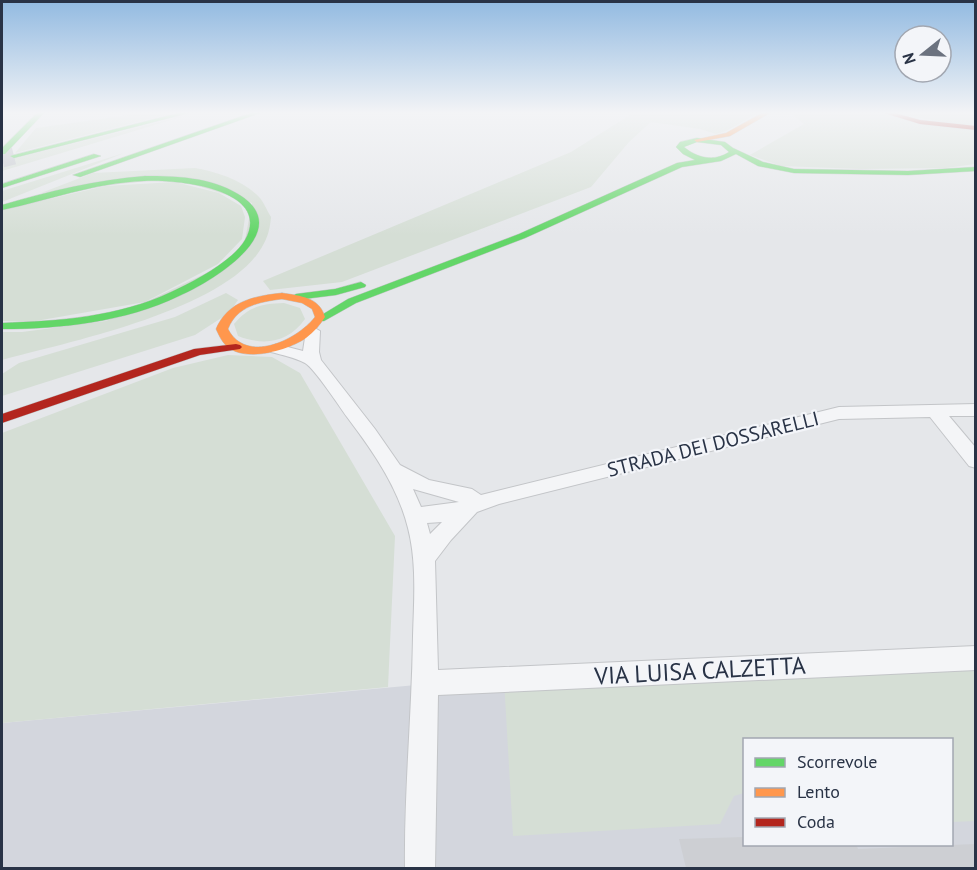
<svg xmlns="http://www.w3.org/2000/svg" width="977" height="870" font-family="'PT Sans',sans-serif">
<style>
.built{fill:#d3d6dd;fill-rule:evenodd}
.green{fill:#d5ded5}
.building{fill:#cdcfd3}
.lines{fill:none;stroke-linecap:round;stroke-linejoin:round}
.highway-tunnel{stroke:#bfc3c9;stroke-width:17;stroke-dasharray:17 9;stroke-linecap:butt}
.street-casing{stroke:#c3c5c8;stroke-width:2}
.fast-casing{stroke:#c3c5c8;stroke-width:1}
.slow-casing{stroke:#c3c5c8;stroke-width:1}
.jam-casing{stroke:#c3c5c8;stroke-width:1}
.street{fill:#f4f5f7;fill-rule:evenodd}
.fast{fill:#63d668;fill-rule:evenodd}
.slow{fill:#ff974d;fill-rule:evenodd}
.jam{fill:#b3261e;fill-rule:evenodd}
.labels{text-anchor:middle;stroke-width:4.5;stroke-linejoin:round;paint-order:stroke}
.street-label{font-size:20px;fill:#293346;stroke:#f3f5f9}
.near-street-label{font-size:24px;fill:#293346;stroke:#f3f5f9}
</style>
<rect width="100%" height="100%" fill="#e5e7ea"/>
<path class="built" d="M975 658V868H2V723L427 684ZM744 740H952V844H744Z"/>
<path class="green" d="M144 113H173L15 153 36 128Z
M624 113H758L726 131 716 134 700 129 651 122 629 142 591 187 342 282 270 290 263 281 571 152 630 115Z
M791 113H881L975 130V164L946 168 861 169 781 166 750 155 804 124Z
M890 113H975V127Z
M191 114 2 171V166L8 160Z
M124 153 2 202V191Z
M195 168C217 172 243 180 259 197 264 202 267 211 271 217 270 228 268 237 262 247 226 310 69 342 2 360V332H22L106 321 242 256 252 203 173 178 41 193 93 173Z
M175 182 219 193 241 206 245 217 242 239 218 264 145 302 30 322 2 321V210L105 186Z
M226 293 238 300 229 313 195 335 2 396V374L19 363 175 317Z
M284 303 300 308 305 319C288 343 264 346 238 336L234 324C249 306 261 304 284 303Z
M228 355 272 357 300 373 395 536 388 687 2 723V433L173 368Z
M975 658V821L952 822V740H744V793L734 796 720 824 513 836 504 680Z"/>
<path class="building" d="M744 837V844H856L858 849 975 844V868H686L679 839Z"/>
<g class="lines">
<path class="highway-tunnel" d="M2 159 14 156"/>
<defs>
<path id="street" d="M313 327 320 331 319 352 321 360 375 429 400 465 429 480 472 489 481 495 839 407 976 404V416H949L976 448V468L969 466 930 417 839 419 499 504 477 512 451 540 435 561 438 670 976 646V670L438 695 435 868H405C404 791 412 714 413 636 414 600 417 563 408 528 398 487 372 450 347 417 339 406 315 369 305 363 294 357 282 355 271 352L268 349 276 344 303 351 306 331ZM413 489 459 502 421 507ZM442 522 430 534 427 523Z"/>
<path id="fast" d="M37 113H44L5 154H2V148Z
M178 113H189L14 158 10 156Z
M251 113H260L80 177 73 175Z
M697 138 725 142 733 148 763 162 794 169 908 171 976 167V171L908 175 794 173 758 166 736 154 721 161 682 167 525 238 356 303 324 321H316L315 319 348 299 519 234 677 163 695 160 683 154 676 147 680 142ZM697 142 721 145 729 152C714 162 697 158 684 147Z
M94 154 101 156 2 188V184Z
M145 176C176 176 210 177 238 194 299 230 211 282 179 296 125 322 61 329 2 329V323C59 321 118 317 171 292 193 282 233 261 245 240 274 188 173 179 144 181 93 183 50 200 2 210V205C49 191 96 180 145 176Z
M361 282 366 285 365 287 336 295 296 300 291 297 296 294 335 289Z"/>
<path id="slow" d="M762 113H770L730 136 697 142 694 140 726 133Z
M282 293C301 296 319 297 325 317 320 325 314 332 306 338 287 351 239 365 223 342 220 338 218 333 216 329 228 301 254 296 282 293ZM282 299 302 303 312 309 315 317C296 341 246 364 228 329 237 306 259 302 282 299Z"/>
<path id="jam" d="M884 113H895L920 120 976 126V130L920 124Z
M236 344 240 345 242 347 240 349 200 355 2 423V414L194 349Z"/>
</defs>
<use href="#street" class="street-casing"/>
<use href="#fast" class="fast-casing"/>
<use href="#slow" class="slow-casing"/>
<use href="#jam" class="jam-casing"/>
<use href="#street" class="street"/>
<use href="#fast" class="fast"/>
<use href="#slow" class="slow"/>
<use href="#jam" class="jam"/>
</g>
<linearGradient id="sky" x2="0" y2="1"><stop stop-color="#92bae1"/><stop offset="0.48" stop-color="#f3f4f6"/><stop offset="1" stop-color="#f3f4f6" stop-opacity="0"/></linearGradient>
<rect width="977" height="235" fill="url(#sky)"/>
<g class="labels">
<g class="street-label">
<text transform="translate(713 444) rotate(-14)" y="7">STRADA DEI DOSSARELLI</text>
</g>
<g class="near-street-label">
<text transform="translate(700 671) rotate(-3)" y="8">VIA LUISA CALZETTA</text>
</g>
</g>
<rect width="977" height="870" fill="none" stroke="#293346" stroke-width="6"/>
<rect x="743" y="738" width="210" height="108" fill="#f3f5f9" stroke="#a2a7b1" stroke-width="1.5"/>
<rect x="755" y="758" width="30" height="9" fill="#63d668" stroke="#a2a7b1" stroke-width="1.5"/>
<text x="797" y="768" font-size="18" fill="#293346">Scorrevole</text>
<rect x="755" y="788" width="30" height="9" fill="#ff974d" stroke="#a2a7b1" stroke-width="1.5"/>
<text x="797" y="798" font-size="18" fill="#293346">Lento</text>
<rect x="755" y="818" width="30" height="9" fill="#b3261e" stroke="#a2a7b1" stroke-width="1.5"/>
<text x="797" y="828" font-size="18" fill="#293346">Coda</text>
<g transform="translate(923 54) rotate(252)"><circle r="28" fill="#f3f5f9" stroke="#a2a7b1" stroke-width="1.5"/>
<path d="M0-4.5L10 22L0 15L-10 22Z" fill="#6b727f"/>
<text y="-9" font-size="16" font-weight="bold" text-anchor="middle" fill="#293346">N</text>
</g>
</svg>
